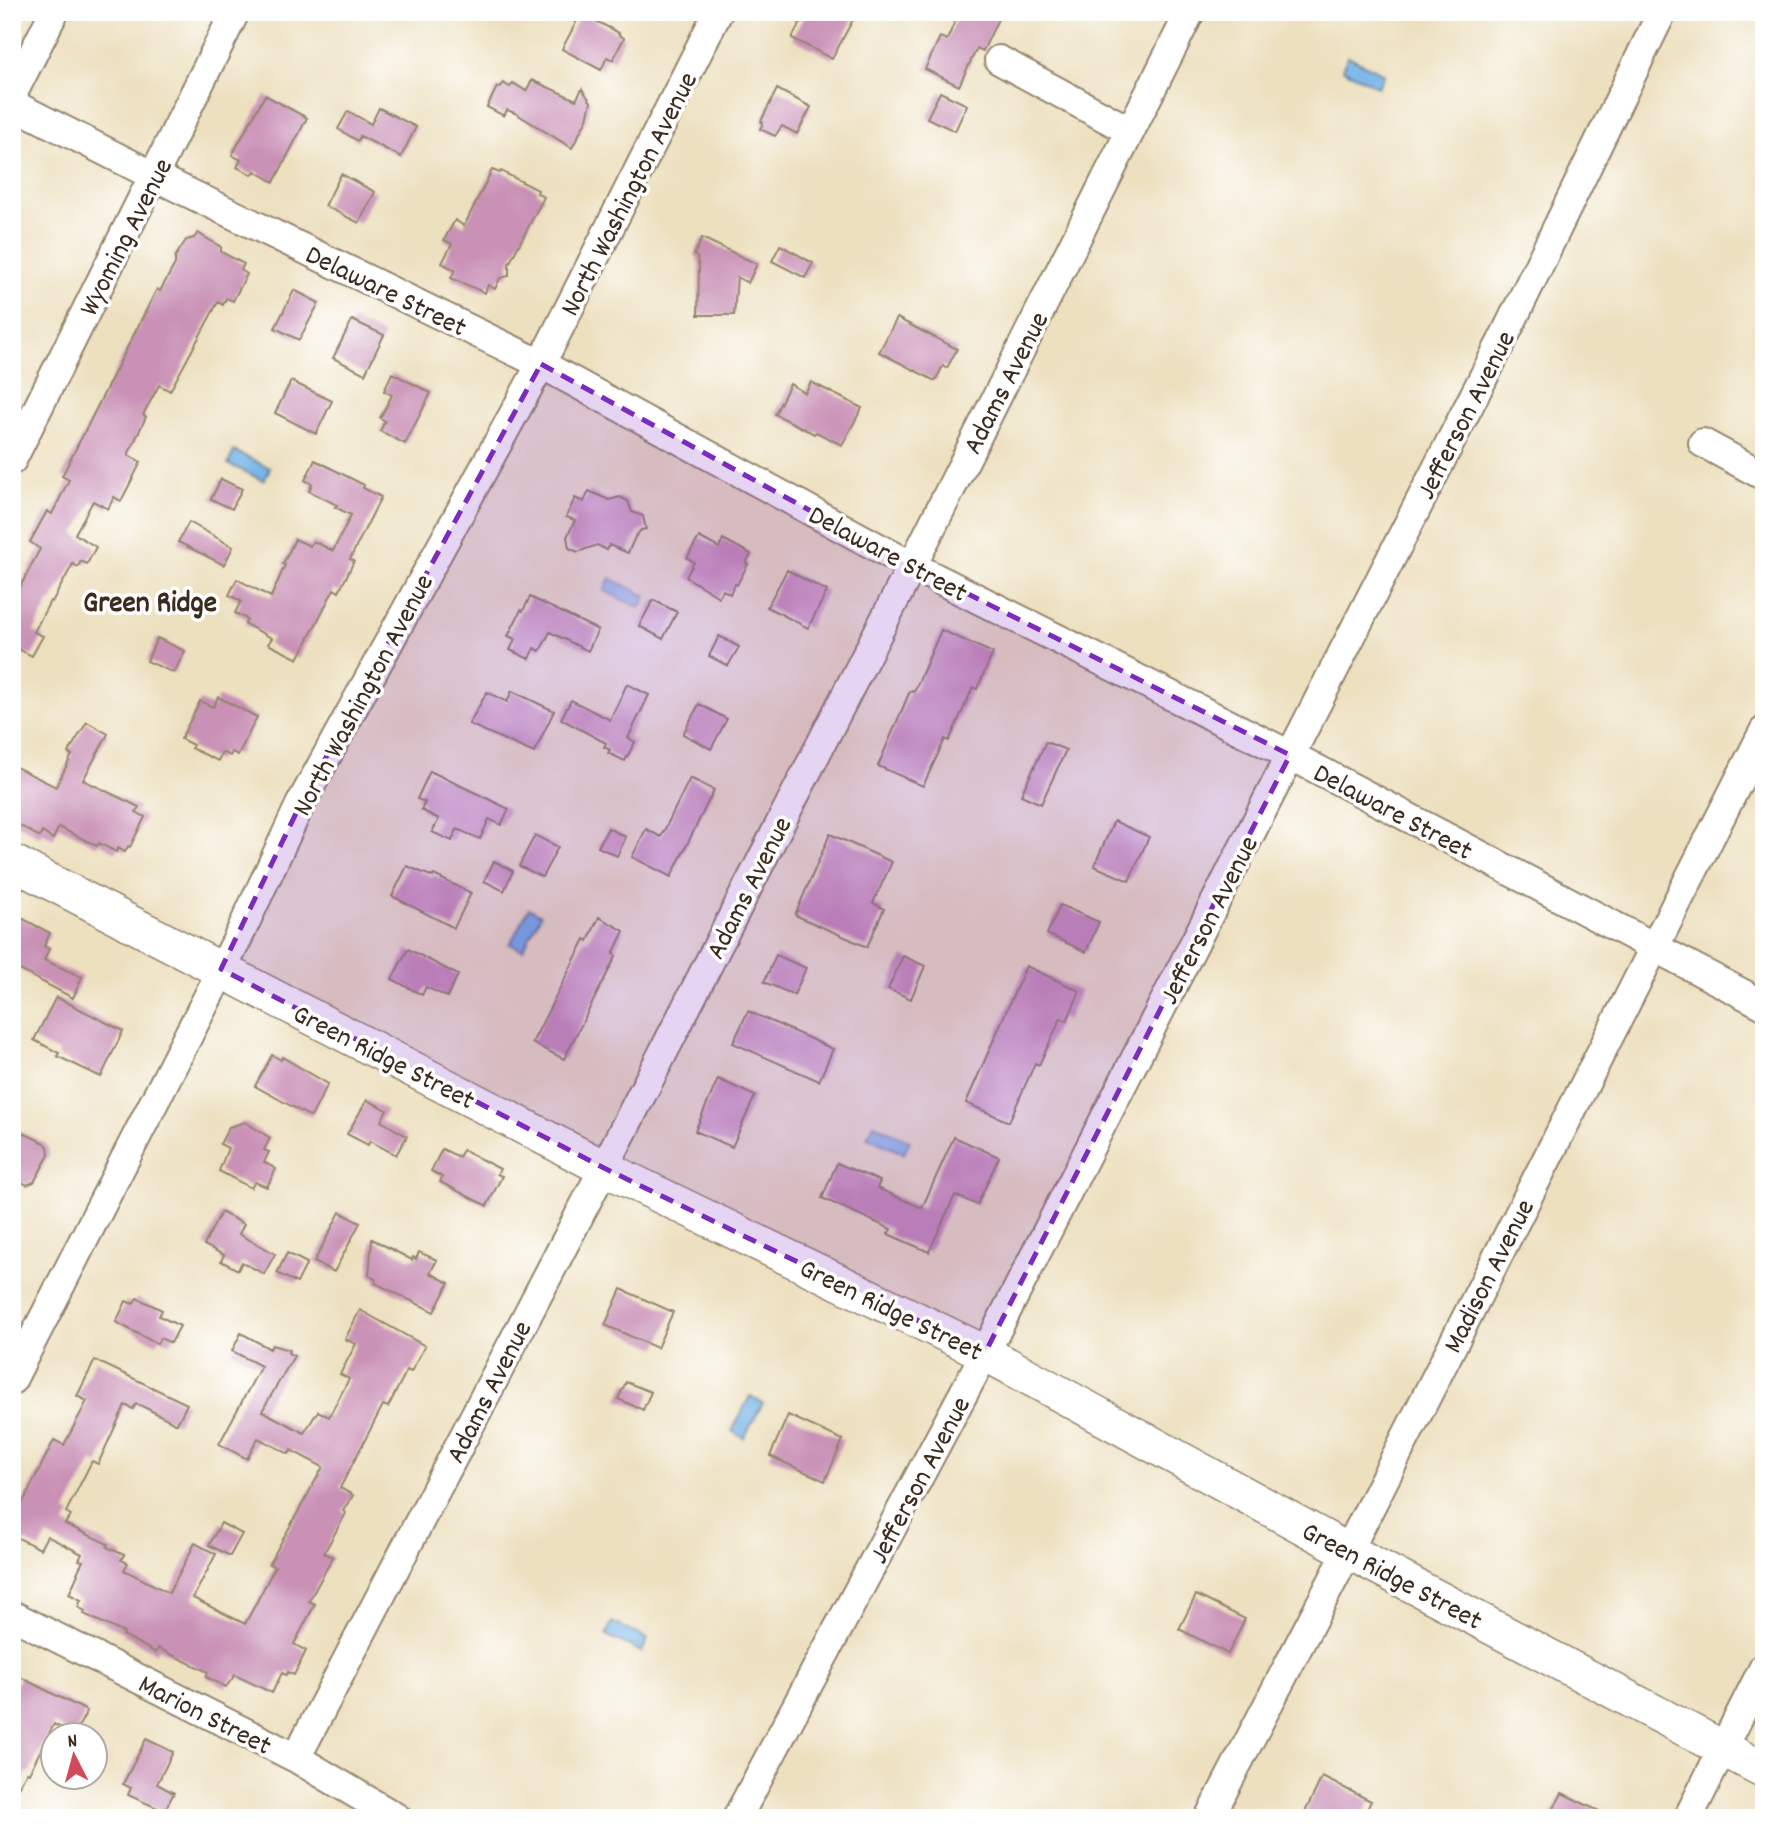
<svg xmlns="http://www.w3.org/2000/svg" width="1776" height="1830" font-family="Dekko,sans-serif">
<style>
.water{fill:#75b2e7;stroke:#586e82;stroke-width:2}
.building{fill:#c991b6}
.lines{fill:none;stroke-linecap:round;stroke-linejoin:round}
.minor-casing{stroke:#94856e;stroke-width:32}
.major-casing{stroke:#94856e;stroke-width:38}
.minor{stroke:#fff;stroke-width:28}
.major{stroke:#fff;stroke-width:35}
.marked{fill:#7b2cbf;fill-opacity:0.2;stroke:#7b2cbf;stroke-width:5;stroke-dasharray:14 9;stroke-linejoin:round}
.labels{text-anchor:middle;stroke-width:7;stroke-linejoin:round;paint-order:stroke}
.street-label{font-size:28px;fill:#3b2a1e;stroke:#fff}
.neighbourhood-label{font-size:30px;font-weight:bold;fill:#3b2a1e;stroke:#fff}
</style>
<rect width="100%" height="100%" fill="#fff"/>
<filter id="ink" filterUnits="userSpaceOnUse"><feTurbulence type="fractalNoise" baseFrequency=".0143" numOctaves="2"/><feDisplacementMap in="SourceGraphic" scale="14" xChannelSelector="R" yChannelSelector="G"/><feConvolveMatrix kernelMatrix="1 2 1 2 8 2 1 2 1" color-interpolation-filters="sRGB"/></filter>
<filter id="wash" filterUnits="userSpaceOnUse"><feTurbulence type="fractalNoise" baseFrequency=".00686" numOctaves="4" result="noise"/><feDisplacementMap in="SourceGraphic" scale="28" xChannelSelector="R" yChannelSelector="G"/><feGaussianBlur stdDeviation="1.57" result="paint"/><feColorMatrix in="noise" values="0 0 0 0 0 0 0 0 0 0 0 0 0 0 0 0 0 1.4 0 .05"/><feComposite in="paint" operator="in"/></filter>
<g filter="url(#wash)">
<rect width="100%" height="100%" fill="#ede0bf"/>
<path class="water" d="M1348 56 1384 74 1378 87 1342 69Z
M234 451 270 468 264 481 228 464Z
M610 578 646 596 640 608 604 591Z
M529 908 541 915 523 950 510 944Z
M874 1124 910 1141 904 1154 867 1137Z
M750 1396 763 1403 744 1438 732 1431Z
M612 1622 648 1639 642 1652 606 1635Z"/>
<g id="blocks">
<path class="building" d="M806 12H857L832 59 792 38Z
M959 12H996L994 17 998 19 983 51 977 48 959 86 925 69 940 37 947 40Z
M581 13 619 33 618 34 624 38 613 60 607 57 601 70 562 49Z
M532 80 576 100 582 89 591 102 587 119 572 148 515 113 507 110 504 116 487 107 497 87 500 88 503 83 510 87 513 83 526 91Z
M777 89 811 107 797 134 782 126 775 136 760 129 763 123 761 121Z
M940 92 967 105 955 131 927 118Z
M265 95 307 118 274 182 255 171 252 175 237 167 241 160 232 155Z
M379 108 416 127 401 157 360 136 358 141 338 129 348 111 371 124Z
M492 170 500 173 501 171 538 190 537 193 544 197 509 264V276L500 278 495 289 488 285 485 293 451 278 455 270 442 263 452 244 444 240 455 220 464 226Z
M341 174 375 192 359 223 325 206Z
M198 233 221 247V252L244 264 241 270 247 274 233 301 226 298 223 305 218 302 170 391 159 385 143 415 146 417 128 455 141 462 121 501 114 497 108 509 93 501 75 534 96 547 87 564 81 561 78 567 73 564 52 602 50 601 34 632 43 636 32 656 12 646V602L40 549 30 542 47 511 52 514 69 480 62 476 157 289 160 291 175 264V257L186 240 194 238Z
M702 238 757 264 748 283 737 277 734 315H698L699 267 697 257 694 255Z
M780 245 813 263 805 278 772 261Z
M294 290 319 303 299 340 275 328Z
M897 318 957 349 947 368 943 366 935 381 879 352Z
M352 320 384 335 365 374 333 358Z
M392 373 431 393 405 444 380 431 385 421 380 418 392 395 384 391Z
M291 381 332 401 316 434 275 413Z
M811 382 862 408 842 445 816 432 814 434 775 414 790 384 805 393Z
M315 460 364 485 363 488 381 497 350 559 354 561 339 592 334 589 298 659 268 644 272 638 245 624 247 619 235 613 241 601 229 595 237 579 271 597 285 565 283 564 295 539 310 546 313 541 333 551 351 515 335 507 337 505 309 491 312 484 305 480Z
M221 479 242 489 232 509 211 499Z
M589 491 609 500 620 497 628 501 632 512 643 516 646 529 641 530 635 537 628 553 609 545 607 550 597 545 578 552 569 548 567 537 575 520 566 517 575 498 584 502Z
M189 522 233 547 224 565 178 542Z
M699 537 719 548 723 539 751 554 746 563 748 564 737 585 735 584 730 594 723 590 719 597 686 577 694 562 687 558Z
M787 570 827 591 808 628 767 607Z
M530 597 598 630 588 651 550 632 540 651 534 648 529 659 510 650 515 639 508 636 521 610 523 611Z
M653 600 677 612 663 639 639 626Z
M941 630 993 653 977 689 973 687 949 741 945 739 923 786 878 766 910 691 914 692Z
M719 636 739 647 728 666 709 656Z
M157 638 185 651 174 673 147 661Z
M627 684 649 695 628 738 635 742 625 761 608 753 610 750 604 747 606 743 561 719 571 700 610 720Z
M512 691 554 711 534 753 469 724 487 692 507 702Z
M218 697 257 717 238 755 232 752 230 756 222 752 218 761 191 748 193 745 181 739 200 701 213 707Z
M699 704 727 719 711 749 683 734Z
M87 722 108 734 83 780 139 807 136 812 145 817 130 847 128 846 125 852 118 848 116 852 99 843 97 846 59 827 53 839 42 832 40 837 12 821V765L56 787 72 755 68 753Z
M1046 742 1066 750 1041 804 1021 795Z
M430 771 509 809 501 825 489 819 480 839 457 829 452 841 432 832 439 819 421 810 425 802 417 799Z
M690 778 714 790 671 877 632 857 646 829 661 837Z
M1114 821 1149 837 1129 881 1094 866Z
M608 828 626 837 617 856 598 847Z
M830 834 892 862 873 903 884 909 867 947 795 915Z
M535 835 558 847 542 877 519 866Z
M494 861 513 871 504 891 484 881Z
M407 866 433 877 434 875 471 893 454 928 392 896Z
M1060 905 1099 922 1086 952 1047 934Z
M12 913 50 933 44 946 49 949 44 960 82 977 73 998 12 966Z
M599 917 624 931 613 954 616 956 564 1059 532 1043 585 939 588 941Z
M408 949 458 975 447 997 426 987 422 995 392 979Z
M776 955 806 968 794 995 764 982Z
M903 956 925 966 911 999 888 989Z
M1026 966 1080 991 1067 1021 1061 1018 1039 1065 1035 1063 1009 1122 966 1103Z
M56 997 123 1031 101 1077 57 1056 59 1053 34 1040Z
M748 1011 833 1049 819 1081 733 1043Z
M272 1055 281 1060 282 1057 328 1084 311 1117 255 1086Z
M718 1079 755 1096 732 1147 695 1131Z
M367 1100 387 1110 381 1121 407 1136 396 1155 370 1141 368 1145 347 1134Z
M245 1122 270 1138 264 1150 269 1152 264 1162 276 1169 267 1187 255 1182 251 1188 219 1171 228 1148 220 1144 229 1127Z
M12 1128 45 1143 48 1147 49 1155 34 1182 27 1185 12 1177Z
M954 1137 999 1157 977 1205 955 1195 929 1252 888 1234 891 1229 822 1198 837 1163 880 1181 877 1188 922 1208Z
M442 1149 459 1157 463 1150 500 1169 497 1174 502 1176 487 1206 440 1182 442 1177 431 1171Z
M221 1212 244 1224 239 1234 275 1254 264 1274 242 1262 238 1270 221 1261 224 1255 204 1245Z
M340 1212 360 1223 334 1272 314 1262Z
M372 1239 412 1260 413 1257 416 1259 419 1252 437 1260 430 1273 449 1283 434 1312 375 1283 376 1280 369 1275Z
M287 1253 307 1263 297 1283 277 1273Z
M621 1289 673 1312 657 1348 605 1325Z
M137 1298 162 1310 159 1316 180 1326 171 1343 160 1338 157 1344 116 1322 126 1301 133 1304Z
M360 1310 425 1346 411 1372 407 1370 388 1407 383 1405 340 1488 353 1495 343 1511 346 1513 324 1553 333 1557 309 1601 315 1604 294 1644 306 1651 294 1675 288 1672 286 1675 282 1673 272 1693 235 1675 226 1687 206 1677 208 1672 158 1648 156 1653 123 1635 124 1633 84 1614 85 1611 78 1607 81 1600 69 1594 78 1574 77 1573 83 1561 79 1560 82 1554 47 1536 40 1549 12 1535V1524L54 1440 64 1445 87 1401 77 1396 95 1360 187 1404 177 1424 142 1406 136 1404 133 1409 125 1405 98 1464 92 1461 66 1512 71 1515 65 1524 108 1544 107 1547 124 1555 121 1560 128 1563 124 1570 169 1593 195 1543 216 1554 193 1598 245 1624 275 1567 269 1564 323 1467 291 1450 289 1454 258 1438 247 1459 219 1444 261 1366 232 1351 241 1333 270 1349 272 1345 289 1350 288 1353 294 1356 262 1411 304 1433 318 1411 329 1417 349 1379 340 1374 356 1344 345 1339Z
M626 1382 651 1392 643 1410 618 1399Z
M788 1415 843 1440 825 1481 770 1456Z
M221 1523 242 1534 230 1556 209 1545Z
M1196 1595 1245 1619 1228 1654 1179 1629Z
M20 1677 87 1711 74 1735 54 1724 29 1773 27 1772 12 1798V1691Z
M146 1739 173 1752 157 1784 174 1793 164 1811 128 1795 131 1788 123 1784Z
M1322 1777 1371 1801 1363 1818H1317L1305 1812Z
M1562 1793 1613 1818H1549Z"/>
</g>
</g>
<g filter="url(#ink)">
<use href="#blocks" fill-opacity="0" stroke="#94856e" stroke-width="2"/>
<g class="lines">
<defs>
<path id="minor" d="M999 60 1130 131
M12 95 54 12
M12 104 154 176 541 364 912 566 1290 755 1764 1005
M1703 443 1764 476
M12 460 235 12
M12 1380 237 940 300 805 541 364 718 12
M12 1615 296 1758 397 1818
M296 1758 604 1168 912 566 1190 12
M737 1818 985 1353 1504 337 1662 12
M1209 1818 1348 1551 1764 731
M1688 1818 1764 1667"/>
<path id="major" d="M12 862 604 1168 985 1353 1348 1551 1764 1770"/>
</defs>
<use href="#minor" class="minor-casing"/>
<use href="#major" class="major-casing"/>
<use href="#minor" class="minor"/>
<use href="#major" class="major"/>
</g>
</g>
<path class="marked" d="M541 364 912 566 1290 755 985 1353 604 1168 221 969 300 805Z"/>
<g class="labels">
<g class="street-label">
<text transform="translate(627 193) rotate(-63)" y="10">North Washington Avenue</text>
<text transform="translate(124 236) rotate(-63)" y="10">Wyoming Avenue</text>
<text transform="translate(387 289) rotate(26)" y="10">Delaware Street</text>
<text transform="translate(1004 382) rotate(-63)" y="10">Adams Avenue</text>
<text transform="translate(1464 414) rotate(-63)" y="10">Jefferson Avenue</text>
<text transform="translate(889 552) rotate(28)" y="10">Delaware Street</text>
<text transform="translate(361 694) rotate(-62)" y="10">North Washington Avenue</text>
<text transform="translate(1394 810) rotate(28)" y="10">Delaware Street</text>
<text transform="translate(747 887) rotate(-63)" y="10">Adams Avenue</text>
<text transform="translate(1207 919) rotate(-63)" y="10">Jefferson Avenue</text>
<text transform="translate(385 1055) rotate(27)" y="10">Green Ridge Street</text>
<text transform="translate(1487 1275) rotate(-63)" y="10">Madison Avenue</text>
<text transform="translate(892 1308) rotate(26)" y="10">Green Ridge Street</text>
<text transform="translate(487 1391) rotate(-63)" y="10">Adams Avenue</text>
<text transform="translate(918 1479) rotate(-62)" y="10">Jefferson Avenue</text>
<text transform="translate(1393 1574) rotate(28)" y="10">Green Ridge Street</text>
<text transform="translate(206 1713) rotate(27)" y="10">Marion Street</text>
</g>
<g class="neighbourhood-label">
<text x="150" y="611">Green Ridge</text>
</g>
</g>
<rect width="1776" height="1830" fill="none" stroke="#fff" stroke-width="42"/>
<g transform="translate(74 1756) rotate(354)"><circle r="33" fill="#ffffff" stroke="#b1aaa5" stroke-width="2"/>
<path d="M0-5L12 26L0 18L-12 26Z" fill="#d1495b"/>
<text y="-10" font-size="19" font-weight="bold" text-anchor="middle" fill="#3b2a1e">N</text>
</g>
</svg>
